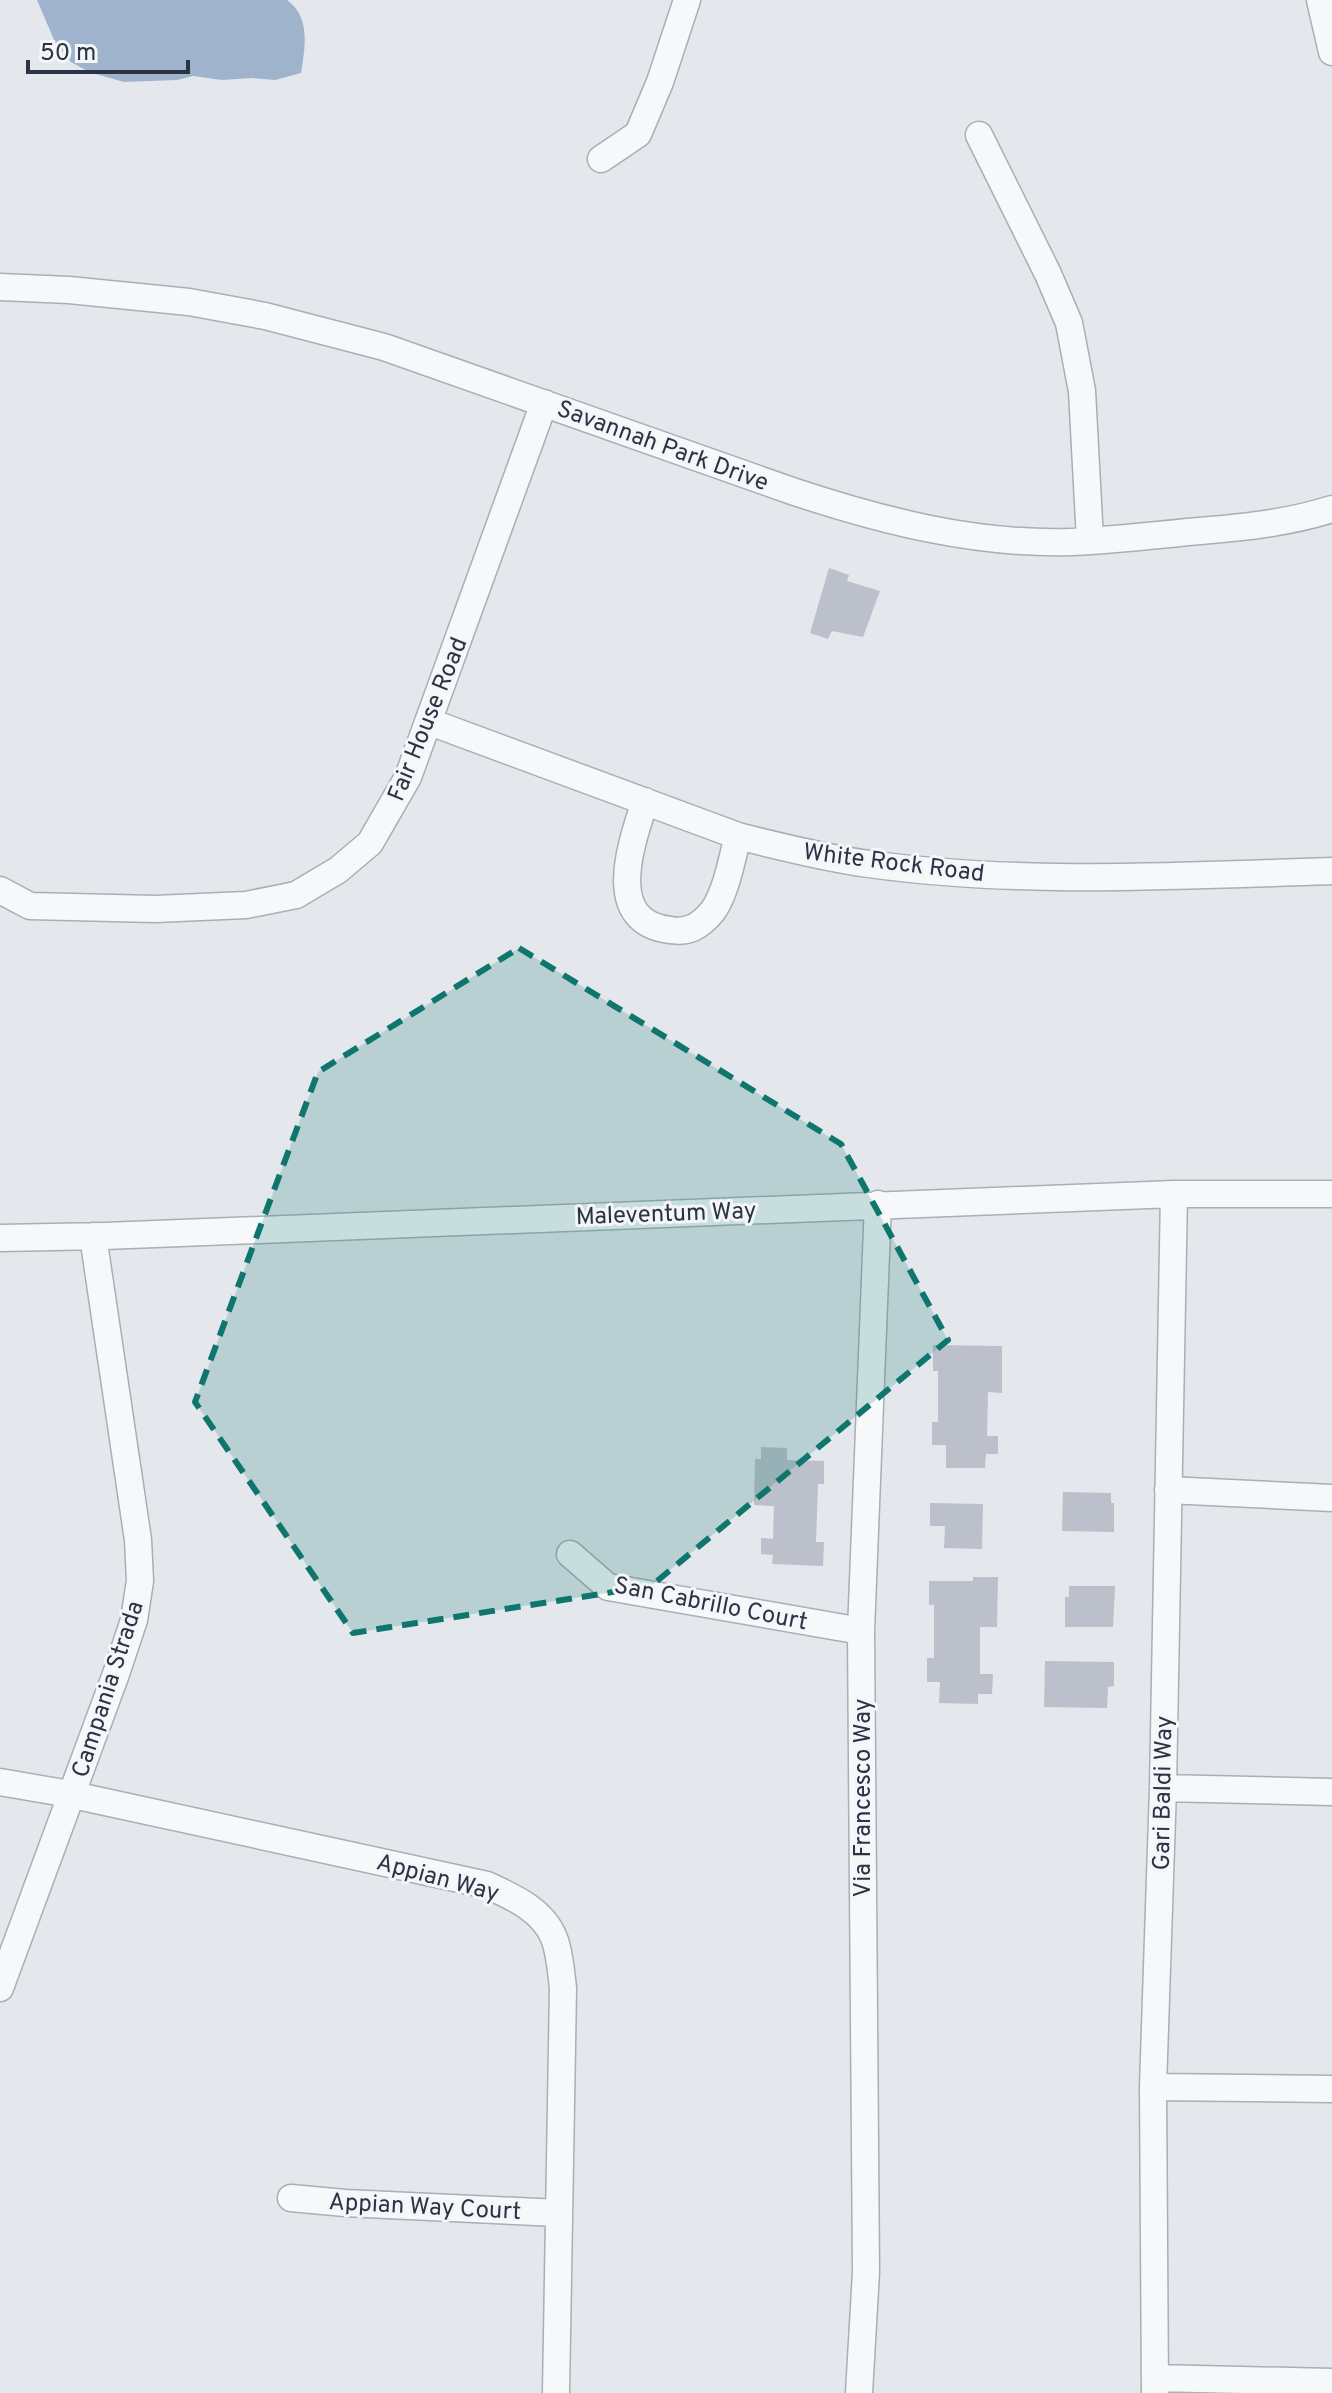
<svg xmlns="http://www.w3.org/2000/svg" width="1332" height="2393" font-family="Overpass,sans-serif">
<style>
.water{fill:#9fb4cc}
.building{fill:#bbc0ca}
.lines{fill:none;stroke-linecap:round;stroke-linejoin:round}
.minor-casing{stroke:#a9aeb7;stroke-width:29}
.minor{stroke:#f7f8fa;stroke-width:26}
.marked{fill:#0f766e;fill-opacity:0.2;stroke:#0f766e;stroke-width:6;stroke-dasharray:16 10;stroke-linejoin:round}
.labels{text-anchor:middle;stroke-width:6;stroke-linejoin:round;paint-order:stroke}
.street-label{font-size:24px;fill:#2b3445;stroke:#f4f6f9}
</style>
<rect width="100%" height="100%" fill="#e4e7ec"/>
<path class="water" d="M37 0H287C311 17 305 48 301 73L275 80 252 78 222 80 193 76 177 80 124 82 89 72 71 62 55 42Z"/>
<path class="building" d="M829 568 849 575 847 581 880 591 863 637 832 631 828 639 810 633Z
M933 1345 1002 1346V1393L988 1392 987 1436H998V1454H986L985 1468H946V1445H932V1422H938V1371H933Z
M761 1447 787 1448V1460L824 1461V1484H818L816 1542H824L823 1566 772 1564 773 1555 761 1554V1538L773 1539 774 1506 754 1505 755 1459H761Z
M1063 1492 1111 1493V1503H1114V1532L1062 1531Z
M930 1503 983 1504 982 1549 944 1548 945 1526H930Z
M973 1577H998L997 1627H980V1674H993L992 1694H978V1704L939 1703 940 1682H927V1658H934V1605H929V1581H973Z
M1069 1586H1115L1113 1627H1065V1597H1069Z
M1045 1661 1114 1662V1686L1108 1687 1107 1708 1044 1707Z"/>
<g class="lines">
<defs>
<path id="minor" d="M1320 0 1332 52
M979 135 1048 274 1069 323 1082 391 1090 540
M601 159 638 134 660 82 687 0
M0 287 69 290 189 302 265 316 384 347 792 491C882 521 976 545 1072 542 1111 540 1150 536 1188 532 1237 528 1285 524 1332 509
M430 722 738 836C781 847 825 858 869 864 1022 885 1178 876 1332 871
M645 801C632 842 602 922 670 930 689 933 700 926 712 912 726 894 732 858 738 836
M0 890 30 906 155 909 246 905 296 895 338 870 370 843 408 777 544 403
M0 1238 105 1236 1174 1194H1332
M1168 1490 1332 1498
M570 1554 608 1587 861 1631
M0 1782 64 1793 487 1885C513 1897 543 1910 554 1938 560 1953 561 1972 563 1988L556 2393
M1163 1788 1332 1792
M0 1988 116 1674 134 1620 140 1581 138 1540 93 1236
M1153 2087 1332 2089
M291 2198 345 2203 559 2213
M1155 2378 1332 2382
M859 2393 866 2272 861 1631 878 1204
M1155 2393 1153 2087 1163 1788 1174 1194"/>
</defs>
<use href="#minor" class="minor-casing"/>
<use href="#minor" class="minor"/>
</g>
<path class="marked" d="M519 948 841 1144 948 1340 651 1586 353 1633 195 1402 318 1072Z"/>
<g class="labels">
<g class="street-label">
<text transform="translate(663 445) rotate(20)" y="8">Savannah Park Drive</text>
<text transform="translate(427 719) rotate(-68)" y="8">Fair House Road</text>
<text transform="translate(894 862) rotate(7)" y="8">White Rock Road</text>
<text transform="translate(666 1213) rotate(-2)" y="8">Maleventum Way</text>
<text transform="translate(711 1603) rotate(11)" y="8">San Cabrillo Court</text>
<text transform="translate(107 1689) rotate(-72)" y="8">Campania Strada</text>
<text transform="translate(1162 1793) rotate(-89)" y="8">Gari Baldi Way</text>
<text transform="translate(862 1798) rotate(-90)" y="8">Via Francesco Way</text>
<text transform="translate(438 1877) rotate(15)" y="8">Appian Way</text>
<text transform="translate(425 2206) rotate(3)" y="8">Appian Way Court</text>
</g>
</g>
<path d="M28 60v12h160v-12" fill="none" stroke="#2b3445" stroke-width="4"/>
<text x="40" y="60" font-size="24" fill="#2b3445" stroke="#f4f6f9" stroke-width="6" paint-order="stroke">50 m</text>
</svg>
